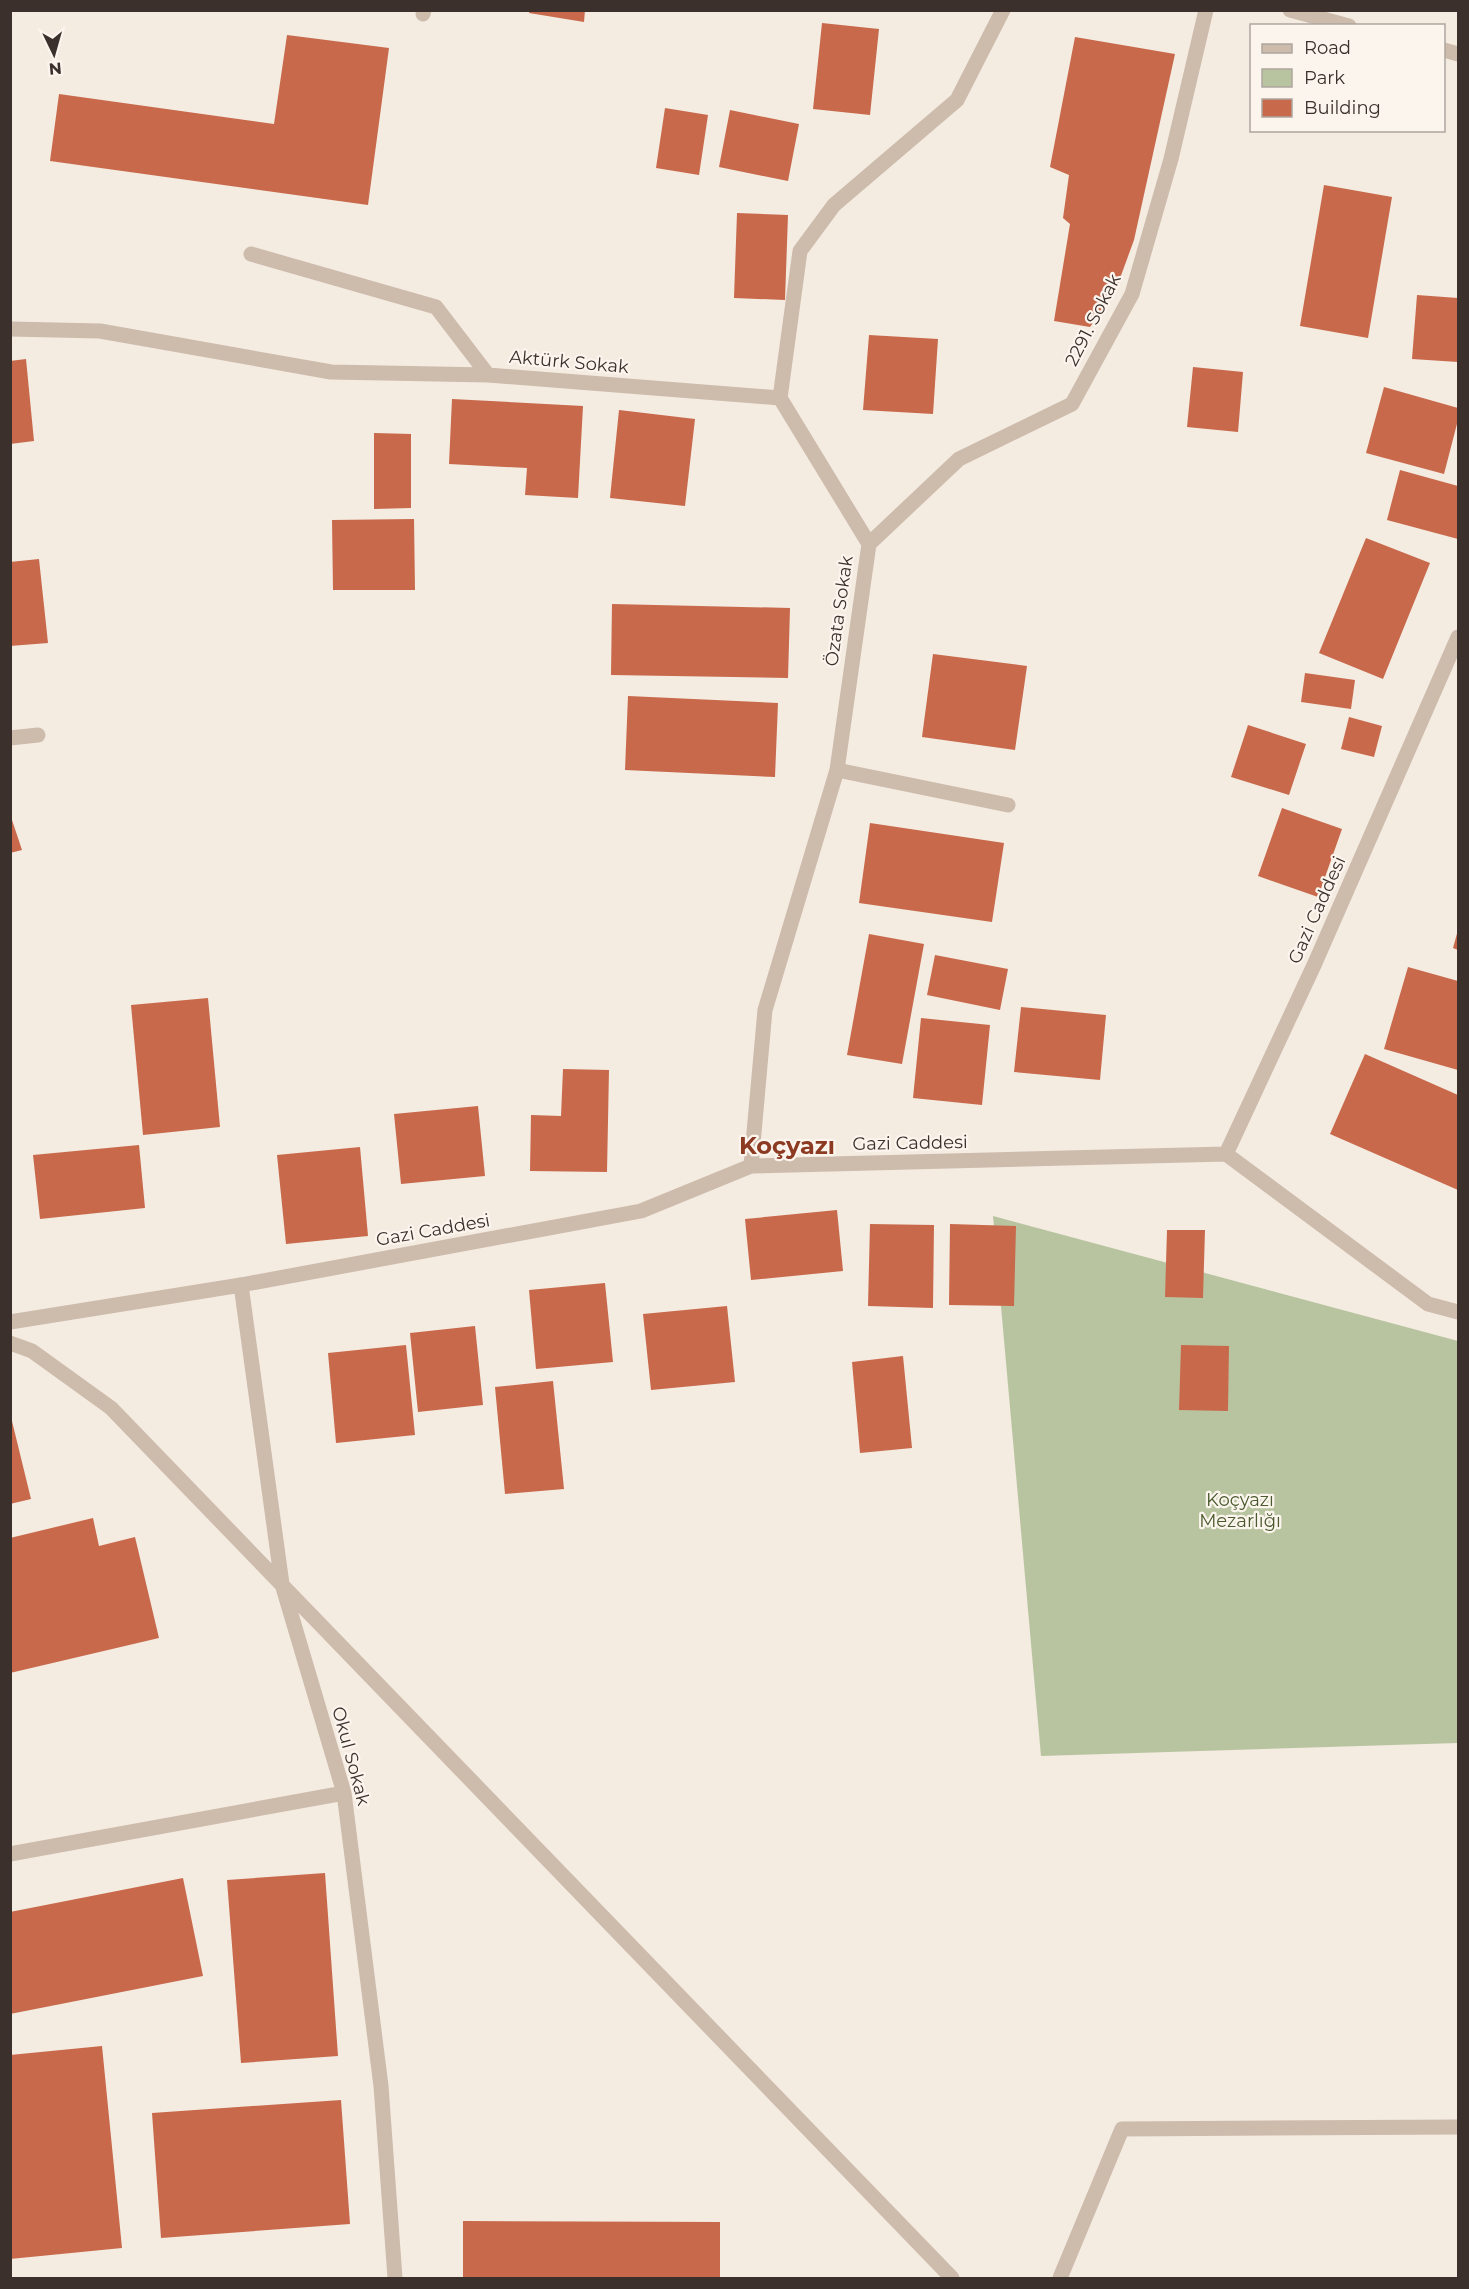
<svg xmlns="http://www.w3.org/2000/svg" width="1469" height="2289" font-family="Montserrat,sans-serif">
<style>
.green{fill:#b8c4a0}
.building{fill:#c8694b}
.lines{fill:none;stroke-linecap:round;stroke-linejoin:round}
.service{stroke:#cdbbac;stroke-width:15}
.minor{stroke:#cdbbac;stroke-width:15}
.tertiary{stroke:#cdbbac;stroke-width:15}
.labels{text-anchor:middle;stroke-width:4.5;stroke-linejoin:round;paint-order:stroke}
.street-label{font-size:18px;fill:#3b302b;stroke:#fbf5ee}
.park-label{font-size:18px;fill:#4a5a2e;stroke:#fbf5ee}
.district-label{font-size:24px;font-weight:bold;fill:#8c3b22;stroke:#fbf5ee}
</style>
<rect width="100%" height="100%" fill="#f4ebe1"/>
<path class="green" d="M993 1216 1458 1341V1743L1041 1756Z"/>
<path class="building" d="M530 10H585L584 22 529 13Z
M822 23 879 29 870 115 813 109Z
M287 35 389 48 368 205 50 161 59 94 274 124Z
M1075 37 1175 54 1134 240 1115 292 1090 327 1054 321 1070 224 1063 218 1069 175 1050 167Z
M665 108 708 115 699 175 656 168Z
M730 110 799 124 788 181 719 167Z
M1324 185 1392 197 1368 338 1300 326Z
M737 213 788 215 785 300 734 298Z
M1417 295 1458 298V362L1412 359Z
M869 335 938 339 933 414 863 410Z
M26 359 34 441 10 444V361Z
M1193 367 1243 372 1238 432 1187 427Z
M1384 387 1458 408V420L1444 474 1366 453Z
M452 399 583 406 578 498 525 495 527 468 449 464Z
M619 410 695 419 685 506 610 498Z
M374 433 411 434V508L374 509Z
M1400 470 1458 486V539L1387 520Z
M414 519 415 590H333L332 520Z
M1366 538 1430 563 1383 679 1319 653Z
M39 559 48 643 10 646V562Z
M612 604 790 608 788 678 611 675Z
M933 654 1027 666 1015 750 922 737Z
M1305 673 1355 680 1351 709 1301 702Z
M628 696 778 703 775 777 625 770Z
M1349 717 1382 726 1374 757 1341 749Z
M1248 725 1306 744 1289 795 1231 777Z
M1282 808 1342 829 1318 897 1258 876Z
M10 814 22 850 10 853Z
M870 823 1004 843 992 922 859 903Z
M1458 930V950L1453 948Z
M869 934 924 944 902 1064 847 1055Z
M935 955 1008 969 1000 1010 927 995Z
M1408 967 1458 981V1070L1384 1049Z
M208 998 220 1127 143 1135 131 1005Z
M1021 1007 1106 1015 1100 1080 1014 1072Z
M921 1018 990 1025 982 1105 913 1098Z
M1365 1054 1458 1095V1190L1330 1134Z
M563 1069 609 1070 607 1172 530 1171 531 1115 561 1116Z
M478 1106 485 1176 401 1184 394 1114Z
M139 1145 145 1208 40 1219 33 1155Z
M360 1147 368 1236 286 1244 277 1155Z
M837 1210 843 1271 751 1280 745 1219Z
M870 1224 934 1225 933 1308 868 1306Z
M950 1224 1016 1226 1014 1306 949 1305Z
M1167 1230H1205L1203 1298 1165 1297Z
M605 1283 613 1362 536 1369 529 1290Z
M727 1306 735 1382 651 1390 643 1314Z
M475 1326 483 1405 418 1412 410 1333Z
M406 1345 415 1435 336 1443 328 1353Z
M1181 1345 1229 1346 1228 1411 1179 1410Z
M903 1356 912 1448 860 1453 852 1362Z
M553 1381 564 1489 505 1494 495 1387Z
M11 1417 31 1499 10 1504V1418Z
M93 1518 99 1546 135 1537 159 1638 10 1673V1538Z
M325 1873 338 2056 241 2063 227 1880Z
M183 1878 203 1976 10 2014V1912Z
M102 2046 122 2248 10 2259V2055Z
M341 2100 350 2224 161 2238 152 2113Z
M463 2221 720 2222V2278H463Z"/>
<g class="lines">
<path class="service" d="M423 14 424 10"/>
<path class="minor" d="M251 254 436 307 488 375 780 398
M10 329 100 331 331 372 488 375
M869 544 959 459 1072 404 1132 294 1171 159 1206 10
M10 738 38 735
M837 770 1008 805
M751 1166 765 1010 837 770 869 544 780 398 800 251 834 205 957 100 1003 10
M241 1285 282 1584 344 1793 381 2086 395 2278
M10 1343 32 1351 111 1408 952 2278
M10 1854 344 1793
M1060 2278 1122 2129 1458 2127"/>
<path class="tertiary" d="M1290 10 1349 26
M1444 50 1458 54
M1226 1154 1428 1304 1458 1312
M10 1322 241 1285 641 1211 751 1166 1226 1154 1315 963 1458 637"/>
</g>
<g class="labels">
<g class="street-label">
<text transform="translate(1093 320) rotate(-63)" y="6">2291. Sokak</text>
<text transform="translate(569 362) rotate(5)" y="6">Aktürk Sokak</text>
<text transform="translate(839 611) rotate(-82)" y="6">Özata Sokak</text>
<text transform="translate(1317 910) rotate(-66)" y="6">Gazi Caddesi</text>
<text transform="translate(910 1143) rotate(-1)" y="6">Gazi Caddesi</text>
<text transform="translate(433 1230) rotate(-10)" y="6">Gazi Caddesi</text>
<text transform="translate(351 1756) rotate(75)" y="6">Okul Sokak</text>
</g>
<g class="park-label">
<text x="1240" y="1506">Koçyazı<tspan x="1240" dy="21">Mezarlığı</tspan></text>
</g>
<g class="district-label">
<text x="787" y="1154">Koçyazı</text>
</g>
</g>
<rect width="1469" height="2289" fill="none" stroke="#3b302b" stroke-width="24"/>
<rect x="1250" y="24" width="195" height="108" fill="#fbf5ee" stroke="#aea6a0" stroke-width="1.5"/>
<rect x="1262" y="44" width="30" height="9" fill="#cdbbac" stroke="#aea6a0" stroke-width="1.5"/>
<text x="1304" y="54" font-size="18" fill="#3b302b">Road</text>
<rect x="1262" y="69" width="30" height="18" fill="#b8c4a0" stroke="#aea6a0" stroke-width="1.5"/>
<text x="1304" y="84" font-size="18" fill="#3b302b">Park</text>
<rect x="1262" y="99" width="30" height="18" fill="#c8694b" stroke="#aea6a0" stroke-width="1.5"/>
<text x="1304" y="114" font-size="18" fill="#3b302b">Building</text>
<g transform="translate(54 54) rotate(175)" stroke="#fbf5ee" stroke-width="4.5" paint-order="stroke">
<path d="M0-4.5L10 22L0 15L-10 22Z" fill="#3b302b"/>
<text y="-9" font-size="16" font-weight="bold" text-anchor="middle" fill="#3b302b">N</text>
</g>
</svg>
